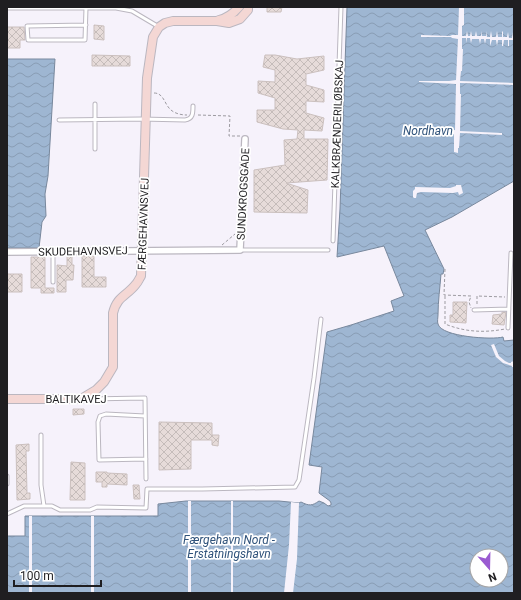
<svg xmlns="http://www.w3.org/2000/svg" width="521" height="600" font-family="Roboto,sans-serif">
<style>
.water{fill:url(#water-waves);stroke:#78889d;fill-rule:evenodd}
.pier{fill:#f6f2fb}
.building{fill:url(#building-cross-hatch);stroke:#cbc0be}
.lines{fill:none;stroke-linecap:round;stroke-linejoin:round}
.lane-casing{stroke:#bbb7c0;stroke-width:5}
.street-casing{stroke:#bbb7c0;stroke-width:8}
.secondary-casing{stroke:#bbb7c0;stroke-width:10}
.path{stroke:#9d9ba1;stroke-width:1;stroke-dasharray:3 2;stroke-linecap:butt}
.lane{stroke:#fff;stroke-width:3}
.street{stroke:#fff;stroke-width:5.5}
.secondary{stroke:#f4d7d4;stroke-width:8}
.labels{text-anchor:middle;stroke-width:3.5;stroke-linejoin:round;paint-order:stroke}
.street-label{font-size:11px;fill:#1f1e21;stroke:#fff}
.water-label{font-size:12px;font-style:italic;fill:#2f527a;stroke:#fff}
</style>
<defs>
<pattern id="water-waves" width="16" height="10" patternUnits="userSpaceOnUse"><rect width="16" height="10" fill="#9eb6d2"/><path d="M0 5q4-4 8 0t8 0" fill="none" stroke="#889cb4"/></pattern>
<pattern id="building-cross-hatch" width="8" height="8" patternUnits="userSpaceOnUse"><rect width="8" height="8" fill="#e6dbd9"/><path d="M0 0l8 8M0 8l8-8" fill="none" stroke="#c5bcba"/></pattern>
</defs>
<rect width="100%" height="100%" fill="#f6f2fb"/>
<path class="water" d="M347 7H514V181L452 217 425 230 444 269 443 274H441C440 288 438 301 438 315 438 317 437 322 438 324 441 337 493 340 503 337L504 341 514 340V593H7V536H25V516H158V504L186 501H279L299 503 301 502C309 506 312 506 319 501L324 503 328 506 331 505V503L330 501 319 493 322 467 309 465 327 332 351 325 394 311 391 301 404 296 384 246 337 257 340 209ZM477 556H501V580H477Z
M7 59H55L48 176 45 194 46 216 42 222 39 248H7Z"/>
<path class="pier" d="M459 7H464V25L462 26V36H466L467 31 468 36H470L471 31 472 36H475L476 31 477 36H481L482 31V36H486V31L487 37H490L491 31 492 37H496L497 31 498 37H502V31L503 32V37H507L508 32 509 38H512L513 32V37L514 38 513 47V40H509V46H508V40H504L503 46H502V40H498L497 46 496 40H492L490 46V39H486L485 44 484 39H481L480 44 479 39H475V43V39H472L471 43 470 38H467L466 43V38H462V49H463L462 71H461L460 81 514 83V85L460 83V94H461L460 131 502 133V135L460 133 459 148H458V153L454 152V134L417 132 418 130 447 131 455 130 456 84 419 82V81H449L456 80 458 39 452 38 451 37H421V35L450 36 452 35H458Z
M456 185H461L463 193 459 195 458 192 453 193 421 192 417 193 416 198H414L413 197V191L415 189V187L450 188 456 186Z
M494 344 499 356 505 361 509 363H511V362L514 361V367H512V366L503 363 496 357 491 345Z
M188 501H191V593H188Z
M231 501H233V593H231Z
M291 502 299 503 297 559 293 593H284L289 545Z
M29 516H32V593H29Z
M91 516H94V593H91Z"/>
<path class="building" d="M267 7H282L281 12H267Z
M94 25 104 26V40L94 39Z
M7 27H24L25 40H20V48H7Z
M92 55 130 56V66H92Z
M265 55H275L297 59 324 56V70L306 74V85L324 90V102L306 101V113L324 118 322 131 304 130V139H328L327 180 286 183 308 190 307 213 254 212V170L285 165 284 140 297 139 298 130 283 129 257 122V110H275V98L258 93V81L275 82V70L263 67Z
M67 256H72V265H74L73 280H66V292H57V265L67 266Z
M82 256H94V277H106V287H82Z
M31 257H45V288H54V293H41V288H31Z
M7 274H22V292H7Z
M453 302H467L466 323 450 322V315H453Z
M502 312H506L504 325 492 324 493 315 502 314Z
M73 409H84V414L73 415Z
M159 422 212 423V435H219L218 446 212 445V440H191V469L159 470Z
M29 444V451H26L27 493H30V499L17 500 16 445Z
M71 462 85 463V500H70Z
M96 472H107V473L127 474V485L107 484V487H102V482H96Z
M133 485H139L140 499H134Z"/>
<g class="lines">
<defs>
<path id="lane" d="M7 8H116L132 11 159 27
M86 25 27 26 28 40H85L86 8
M59 120 141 119 185 120C193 119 193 113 193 106
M95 149V104
M333 241 341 7
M240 250H328
M53 252V282
M474 310 509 309
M508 328 511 253
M87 399 145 398 146 479
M145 416 106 414 100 416 98 422 99 460 146 459
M41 435V485L44 506
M7 476V484
M7 514 24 506H52L60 510H90L97 507 146 508 147 489H202L295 487 299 480 314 378 321 319"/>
<path id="street" d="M7 252 240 250 245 139"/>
<path id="secondary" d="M219 20C227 18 233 14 239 7
M7 399H81L96 390 104 382 113 367V313C117 296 127 296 136 284 138 282 139 279 141 276L147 78 153 37 159 27 165 23 173 21H217L229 23 240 19 248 10V7"/>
</defs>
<use href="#lane" class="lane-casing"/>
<use href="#street" class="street-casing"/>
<use href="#secondary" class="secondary-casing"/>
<path class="path" d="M154 93C163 93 164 102 169 108 173 113 180 115 187 115
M198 115 230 116 229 136H241
M222 245 235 234
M445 269 444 295 471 296 469 302 471 308
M445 296V324C465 332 484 333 505 329
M477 304V296L505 297"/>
<use href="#lane" class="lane"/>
<use href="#street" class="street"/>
<use href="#secondary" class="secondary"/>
</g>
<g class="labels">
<g class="street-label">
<text transform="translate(337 124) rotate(-88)" y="4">KALKBRÆNDERILØBSKAJ</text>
<text transform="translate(243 194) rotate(-87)" y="4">SUNDKROGSGADE</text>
<text transform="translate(143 224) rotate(-88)" y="4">FÆRGEHAVNSVEJ</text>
<text transform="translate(83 251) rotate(-1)" y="4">SKUDEHAVNSVEJ</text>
<text x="76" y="403">BALTIKAVEJ</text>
</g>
<g class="water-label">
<text x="428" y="135">Nordhavn</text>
<text x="229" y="544">Færgehavn Nord -<tspan x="229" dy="14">Erstatningshavn</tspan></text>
</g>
</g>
<rect width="521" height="600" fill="none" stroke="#1f1e21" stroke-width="16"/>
<g transform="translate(489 568) rotate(160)"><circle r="19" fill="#ffffff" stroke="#a5a5a6"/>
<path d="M0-3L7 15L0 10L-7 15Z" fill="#9a5bd1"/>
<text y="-6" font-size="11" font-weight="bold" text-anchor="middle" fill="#1f1e21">N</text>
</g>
<path d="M14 580v6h87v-6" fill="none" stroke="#1f1e21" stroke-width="2"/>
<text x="20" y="580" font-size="12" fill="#1f1e21" stroke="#ffffff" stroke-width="3" paint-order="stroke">100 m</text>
</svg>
